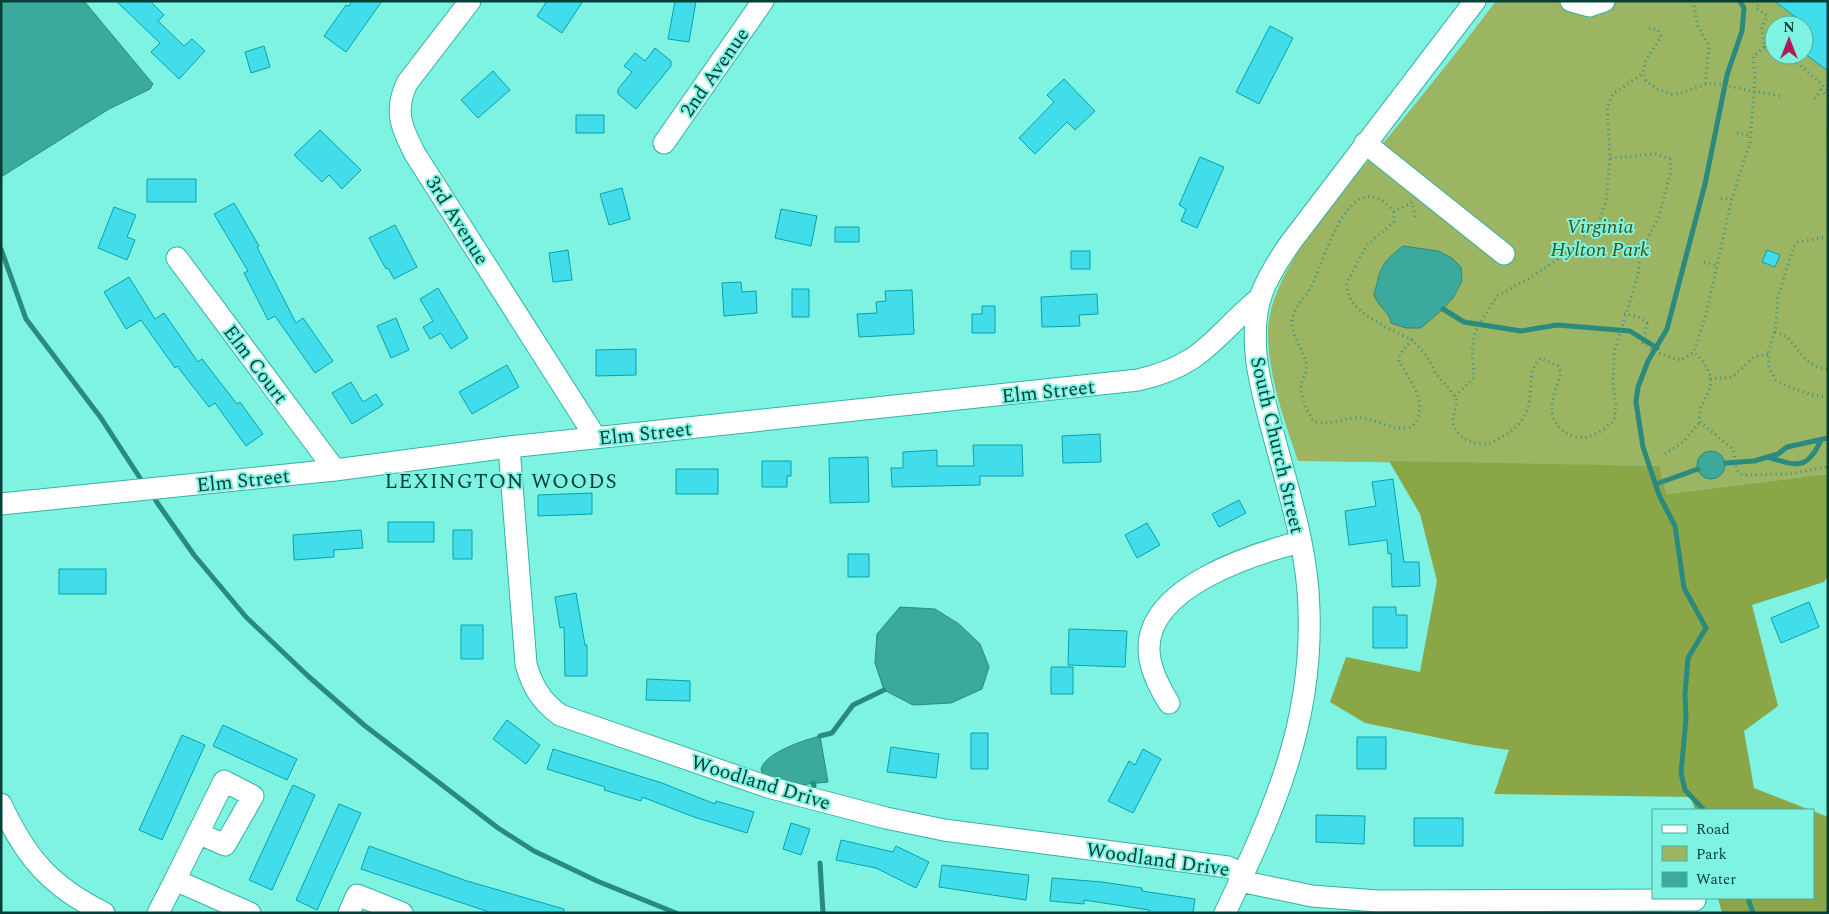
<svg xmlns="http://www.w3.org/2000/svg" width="1829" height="914" font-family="Spectral,serif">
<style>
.green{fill:#9bb562}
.forest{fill:#8aa647}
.water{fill:#3baa9c;stroke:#2b8a7e}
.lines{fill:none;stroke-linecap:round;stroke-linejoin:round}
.stream{stroke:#2b8a7e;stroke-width:5}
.building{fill:#41ddeb;stroke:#07a2ad}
.minor-casing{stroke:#34b2a3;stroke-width:23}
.path{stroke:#3d9287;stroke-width:3;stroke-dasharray:1 4;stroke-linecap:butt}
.minor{stroke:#fff;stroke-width:21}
.labels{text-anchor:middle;stroke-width:4;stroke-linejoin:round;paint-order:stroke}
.street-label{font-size:20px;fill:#063e38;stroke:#7ef3e2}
.park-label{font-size:20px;font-style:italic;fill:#42540f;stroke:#7ef3e2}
.neighbourhood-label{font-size:21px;letter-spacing:1px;fill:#063e38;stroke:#7ef3e2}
</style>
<rect width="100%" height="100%" fill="#7ef3e2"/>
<path class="green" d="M1496 1H1774L1804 23 1803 25H1774V55L1804 53 1828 71V474L1665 494 1658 466 1298 461C1284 419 1268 376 1268 332 1269 266 1354 179 1395 129 1429 87 1463 45 1496 1Z"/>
<path class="forest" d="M1389 461 1659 466 1666 494 1828 474V576L1824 582 1752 605 1778 706 1744 731 1754 788 1810 810H1695L1691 797 1494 794 1509 750 1474 745 1365 723 1330 702 1346 657 1420 672 1437 581 1420 514Z
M1813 811 1828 817V913H1722L1718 898H1813Z"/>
<path class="water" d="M1 1H84L153 84 150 89 109 109 1 177Z
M1403 246 1438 251 1452 258 1461 267 1462 281 1453 298 1443 309 1421 328H1406L1391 323C1390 313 1380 308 1376 299 1372 293 1375 291 1377 284 1381 263 1387 259 1403 246Z
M1697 465a14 14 0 1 1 28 0a14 14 0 1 1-28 0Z
M900 607 935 609 959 624 980 644 989 667 982 689 951 703 913 705 884 690 875 663 877 634Z
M820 736 828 782 799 785 763 776 761 769C766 752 805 740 820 736Z"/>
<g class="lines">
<path class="stream" d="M1 249 26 319 101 418 140 478
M1443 309 1464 322 1521 331 1557 325 1630 331 1657 348
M1768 457C1796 466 1807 471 1821 440
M1726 463 1754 461 1778 454 1787 447 1828 438
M1656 484 1698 469
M156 501 194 555 246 617 308 676 364 725 498 828 534 851 597 881 676 913
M820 736 832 733 853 705 884 690
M813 783 814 786
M1704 810 1685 790 1681 773 1686 719 1685 694 1688 658 1706 628 1684 588 1675 526 1659 495 1643 447 1636 402 1638 387 1648 361 1667 329 1705 184 1727 75 1742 31 1744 8 1740 1
M820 863 823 913
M1748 898 1753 913"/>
</g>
<path class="building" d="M116 1H150L164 15 158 21 184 46 192 39 205 51 179 79 151 52 160 43Z
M352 1H382L346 52 324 36 346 5 349 6Z
M547 1H583L562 33 537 16Z
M675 1H696L689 42 668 39Z
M1774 1H1828V71L1804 53V23Z
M1270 26 1293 38 1259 104 1236 92Z
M264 46 270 67 251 73 245 52Z
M655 48 671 61V66L636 109 618 94V89L632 72 624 66 635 53 645 61Z
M493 71 510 90 478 118 461 100Z
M1064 79 1095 111 1075 130 1067 122 1035 154 1019 138 1054 102 1047 95Z
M576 115H604V133H576Z
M320 130 361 170 342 189 329 175 322 182 294 155Z
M1200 157 1224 167 1197 228 1181 221 1186 209 1179 205Z
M147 179H196V202H147Z
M622 188 630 219 609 225 600 194Z
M234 203 259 246 257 247 296 323 303 318 333 361 315 373 275 316 268 320 244 273 248 271 214 214Z
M114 207 136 215 127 237 135 240 127 260 98 248Z
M781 209 817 216 811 246 775 238Z
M395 225 417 267 394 279 388 268 386 269 369 238Z
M835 227H859V242H835Z
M568 250 572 280 553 282 549 253Z
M1767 250 1780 255 1775 267 1762 262Z
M1071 251H1090V269H1071Z
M129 277 155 319 164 313 198 362 202 359 237 404 240 402 263 434 246 446 215 403 209 407 177 366 175 368 141 320 126 329 104 292Z
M741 282 742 292 756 291 757 313 724 316 722 283Z
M438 288 468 338 451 349 441 333 430 339 423 327 433 321 420 299Z
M792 289H809V317H792Z
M912 290 914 334 859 337 857 314 877 313 876 302 886 301 885 291Z
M1097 294 1098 314 1079 315 1080 326 1042 327 1041 297Z
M982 306H995V333H972V314H982Z
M396 318 409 350 391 358 377 326Z
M636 349V375L596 376V350Z
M507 365 519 387 472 414 459 392Z
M351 382 363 402 376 394 383 405 352 424 332 393Z
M1100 434 1101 462 1063 463 1062 436Z
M973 445H1022L1023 476H980V485L892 487 891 468H903V452L937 450V466H974Z
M868 457 869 502 830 503 829 458Z
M762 461H791V476H787V487H762Z
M676 469H718V494H676Z
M1393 479 1404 562H1419L1420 586 1392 587 1391 553 1388 554 1387 540 1349 545 1345 511 1376 506 1372 482Z
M592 493V514L538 516V495Z
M1239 500 1246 513 1219 527 1212 514Z
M388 522H434V542H388Z
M1147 523 1160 545 1137 558 1125 535Z
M361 530 363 548 334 550V557L294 560 293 535Z
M453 530H472V559H453Z
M848 554H869V577H848Z
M59 569H106V594H59Z
M576 593 585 645H587V676H565L564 627 560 628 555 597Z
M1809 602 1819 627 1781 643 1771 618Z
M1373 607H1396V615H1407V648H1373Z
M461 625H483V659H461Z
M1069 629 1127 631 1125 667 1068 665Z
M1051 667H1073V694H1051Z
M647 679 690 681V701L646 700Z
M507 720 540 745 526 764 493 739Z
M223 725 297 759 287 780 213 746Z
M971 733H988V769H971Z
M182 735 205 745 162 840 139 830Z
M1357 737H1386V769H1357Z
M891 747 939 754 936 778 887 772Z
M553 749 662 783 715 804 716 801 754 812 747 833 694 817 642 797 641 801 604 790 605 787 547 769Z
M1143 749 1161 759 1133 813 1108 801 1129 761 1135 765Z
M293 785 315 795 272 890 249 880Z
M339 804 361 813 317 910 296 900Z
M1316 815 1365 816 1364 844 1316 842Z
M1414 818H1463V846H1414Z
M791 823 810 829 801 855 783 849Z
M841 840 893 852 896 846 929 862 916 888 876 868 836 860Z
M369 846 467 881 564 909V913H492L361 869Z
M942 865 1029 875 1026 900 939 887Z
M1052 878 1102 882 1142 888V891L1195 899 1193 913H1148L1149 910 1084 900V904L1050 901Z"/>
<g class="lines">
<defs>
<path id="minor" d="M470 1 407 83C394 111 401 127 415 154L596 438
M1571 1 1589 6 1604 1
M664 143 763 1
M1365 143 1504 254
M177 258 335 470
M509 447 526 664C532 686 541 701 560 715L768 787 886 818 944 830 1228 867 1244 874
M1 504 335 470 509 447 1138 380C1205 365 1213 336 1261 297
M1169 703C1159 687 1149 668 1149 649 1148 587 1253 554 1300 542
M1 804C26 858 50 886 104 913
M198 833 225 845 253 796 224 781 175 880 250 913
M1240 881 1312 896 1377 901 1695 900
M158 913 175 880
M349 913 357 895 402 913
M1225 913C1273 812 1313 725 1309 610 1308 550 1288 490 1273 433 1261 388 1247 341 1261 295 1268 276 1279 259 1291 242L1475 1"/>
</defs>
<use href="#minor" class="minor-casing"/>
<path class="path" d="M1693 1 1698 26 1709 47 1705 86
M1761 1 1756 8 1767 16 1762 28 1764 47
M1649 28 1658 30 1661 37 1645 62 1643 73 1646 81 1657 89 1672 94 1680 93 1711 83 1780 96
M1764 47 1753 57 1755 75 1750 143 1731 202 1706 315 1694 352C1731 388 1694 396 1700 422L1733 449 1737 470 1742 475 1788 474 1828 467
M1764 47 1774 53
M1778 55 1800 65 1828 90
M1815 99 1821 90 1828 97
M1828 130V149
M1737 133 1751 136
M1721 198 1731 200
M1412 202 1394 212V222L1367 245 1347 282C1343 311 1389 328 1412 340
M1413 206 1416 220
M1394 212C1351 160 1326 255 1313 283 1309 294 1296 304 1293 316 1289 333 1302 347 1306 363 1308 370 1305 374 1302 381 1298 393 1307 410 1313 421 1330 427 1345 416 1362 418 1377 420 1392 430 1407 428 1411 428 1414 424 1416 421 1428 402 1408 378 1399 361L1400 354 1412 340C1417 345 1423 351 1427 357 1431 362 1433 369 1436 374 1442 381 1448 387 1454 395 1460 403 1453 411 1453 420 1453 435 1470 444 1483 444 1491 445 1497 439 1504 436 1547 409 1519 375 1541 358L1558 366 1561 373C1558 384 1551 399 1552 410 1553 428 1570 440 1587 437 1597 435 1606 427 1614 421L1616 405 1613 384 1614 352 1638 275 1640 253 1659 216 1671 171 1670 159 1656 154 1610 158
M1828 237 1798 242 1794 246 1778 296 1776 326 1768 354 1769 368 1776 380 1787 386 1812 395 1828 397
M1704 262 1717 266
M1624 314 1637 316 1647 323 1643 343C1653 352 1668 358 1681 360L1694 352
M1775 332C1799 336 1795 365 1828 369
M1710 379 1732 377 1754 357 1768 354
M1455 396 1474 378 1472 350 1475 332 1497 296 1530 278 1558 259 1598 224 1606 201 1610 158 1607 107 1613 94 1643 73
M1665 454 1683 442 1700 422"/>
<use href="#minor" class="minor"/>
</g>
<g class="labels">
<g class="street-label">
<text transform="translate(714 72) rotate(-55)" y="7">2nd Avenue</text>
<text transform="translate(458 220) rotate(58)" y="7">3rd Avenue</text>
<text transform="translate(256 364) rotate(53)" y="7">Elm Court</text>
<text transform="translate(1048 391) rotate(-6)" y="7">Elm Street</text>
<text transform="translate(645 433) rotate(-6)" y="7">Elm Street</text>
<text transform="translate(1278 445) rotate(77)" y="7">South Church Street</text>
<text transform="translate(243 480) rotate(-6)" y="7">Elm Street</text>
<text transform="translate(761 782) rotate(17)" y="7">Woodland Drive</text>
<text transform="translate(1158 859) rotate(8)" y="7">Woodland Drive</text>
</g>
<g class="park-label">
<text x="1600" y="233">Virginia<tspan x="1600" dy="23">Hylton Park</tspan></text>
</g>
<g class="neighbourhood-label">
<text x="501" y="488">LEXINGTON WOODS</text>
</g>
</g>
<rect width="1829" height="914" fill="none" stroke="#063e38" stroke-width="5"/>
<rect x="1652" y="809" width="162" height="90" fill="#7ef3e2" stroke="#4eab9e"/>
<rect x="1662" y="825" width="25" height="8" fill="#ffffff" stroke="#4eab9e"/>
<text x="1696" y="834" font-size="15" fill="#063e38">Road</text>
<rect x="1662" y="846" width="25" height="15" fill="#9bb562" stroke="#4eab9e"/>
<text x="1696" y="859" font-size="15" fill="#063e38">Park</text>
<rect x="1662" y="872" width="25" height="15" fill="#3baa9c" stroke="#4eab9e"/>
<text x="1696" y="884" font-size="15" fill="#063e38">Water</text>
<g transform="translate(1789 40)"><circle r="24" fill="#7ef3e2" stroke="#4eab9e"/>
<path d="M0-4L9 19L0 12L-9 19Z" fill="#ac1c56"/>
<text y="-8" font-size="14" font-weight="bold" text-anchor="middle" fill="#063e38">N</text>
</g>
</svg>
